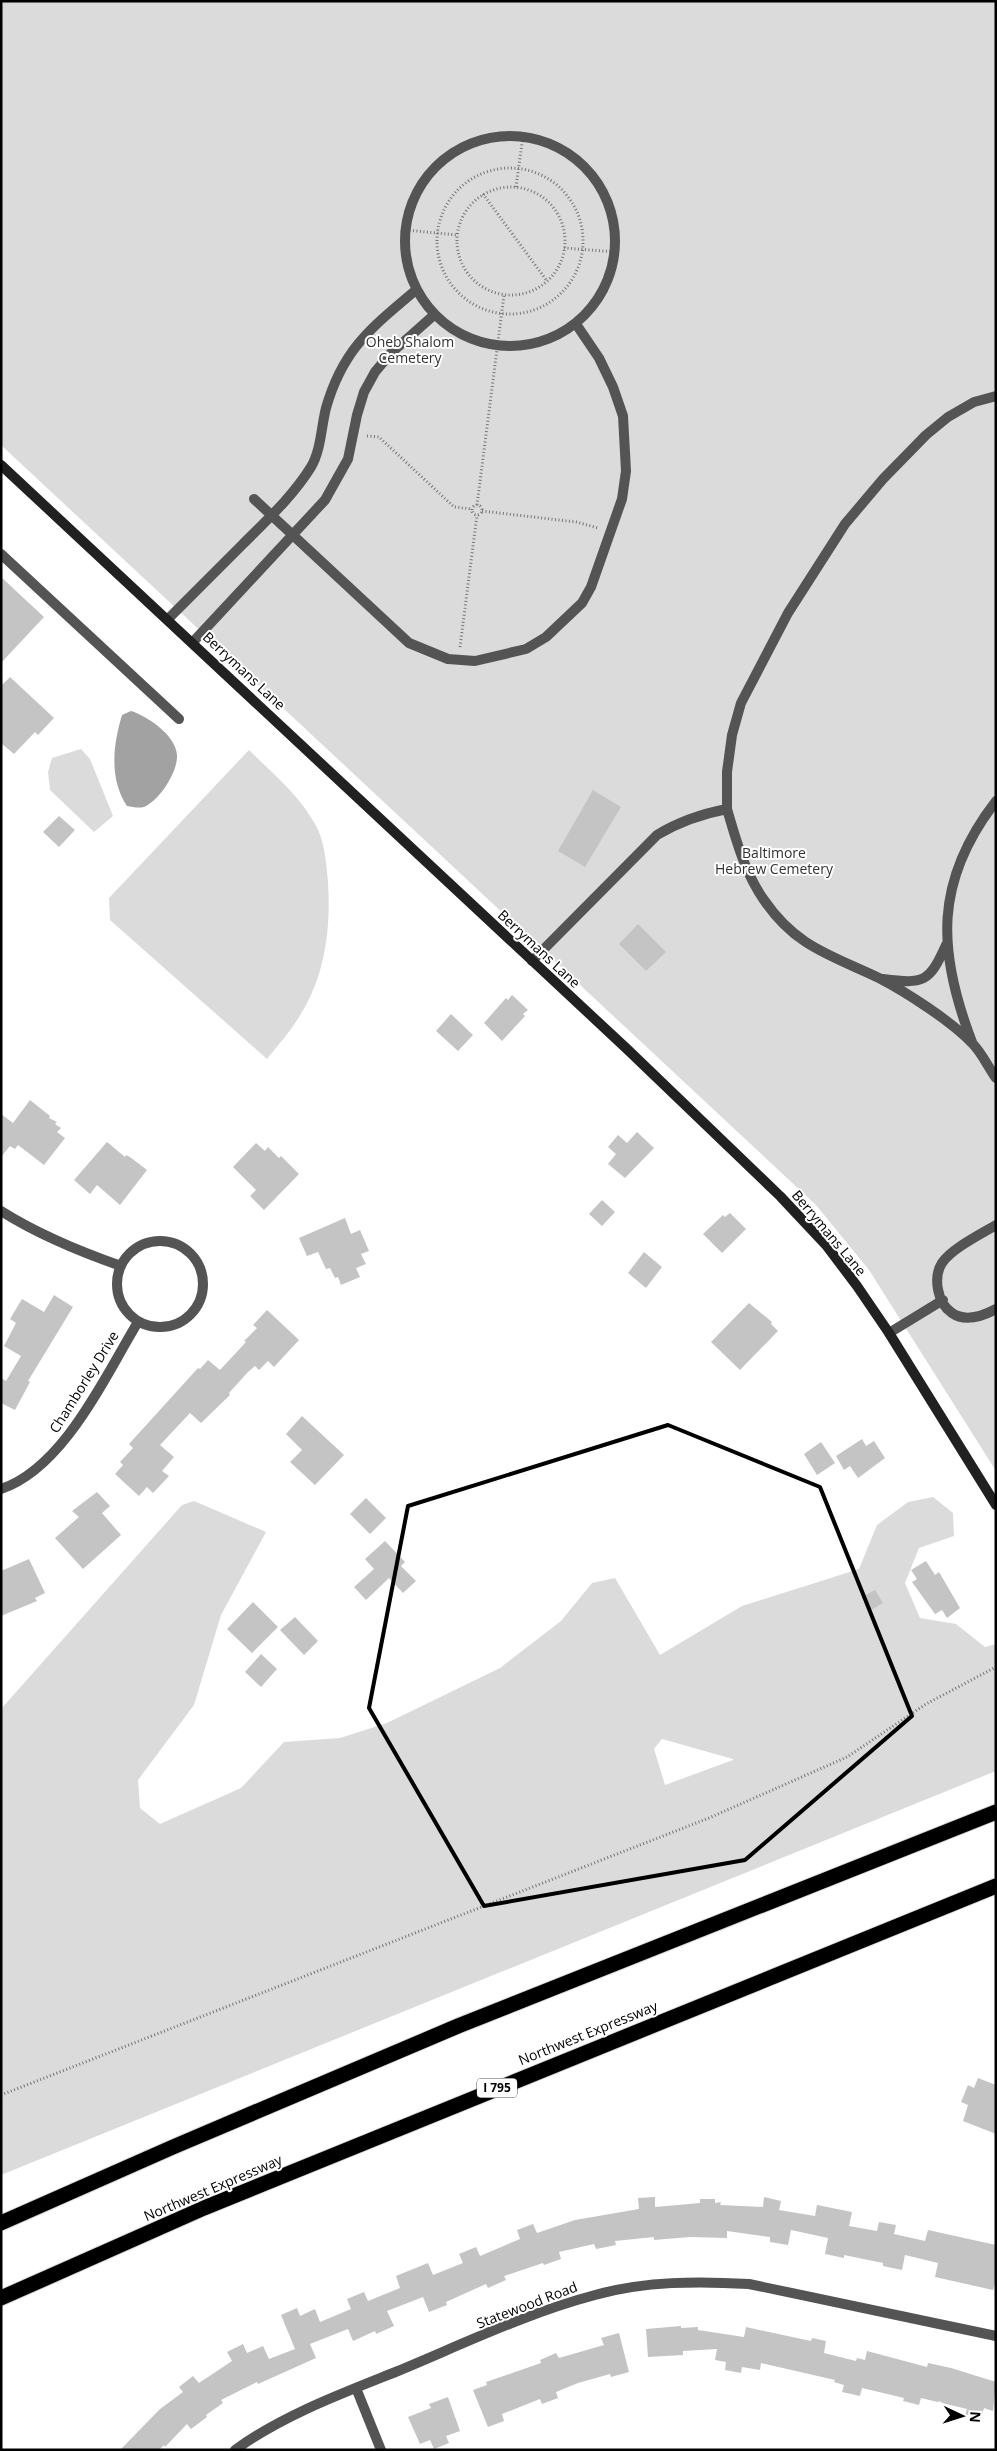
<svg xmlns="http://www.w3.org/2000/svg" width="997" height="2451" font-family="'Open Sans',sans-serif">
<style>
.green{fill:#dbdbdb;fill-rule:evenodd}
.water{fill:#a2a2a2}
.building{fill:#c4c4c4}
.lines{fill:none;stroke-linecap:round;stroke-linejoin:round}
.highway-casing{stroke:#dbdbdb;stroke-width:17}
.path{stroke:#767676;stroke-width:3;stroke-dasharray:1 2.5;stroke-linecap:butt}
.lane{stroke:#545454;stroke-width:10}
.street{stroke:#545454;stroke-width:10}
.secondary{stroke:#212121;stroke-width:10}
.highway{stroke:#000;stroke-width:15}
.marked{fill:none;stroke:#000;stroke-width:4;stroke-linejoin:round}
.labels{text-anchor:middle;stroke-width:4;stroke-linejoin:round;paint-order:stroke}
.shield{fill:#fff;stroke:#4c4c4c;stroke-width:1}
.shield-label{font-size:12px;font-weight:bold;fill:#000}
.park-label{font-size:14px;fill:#323232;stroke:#fff}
.street-label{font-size:14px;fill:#000;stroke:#fff}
</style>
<rect width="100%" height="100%" fill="#fff"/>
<path class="green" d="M1 1H996V1471L869 1270 816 1205 1 445Z
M81 749 90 759 113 816 94 832 50 790 48 772 52 758Z
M249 750C272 773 299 795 315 824 325 841 326 862 328 882 331 929 325 977 299 1017 290 1032 278 1045 267 1059L110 920 109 898Z
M933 1497 953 1513 954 1536 919 1548 905 1583 920 1618 956 1624 985 1647 996 1644V1771L1 2175V1709L182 1505 194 1501 266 1532 221 1615 194 1705 138 1780 140 1808 160 1824 241 1788 284 1742 340 1738 387 1723 500 1668 561 1621 592 1583 615 1578 660 1655 742 1606 859 1569 877 1525 908 1502ZM662 1739 733 1759V1760L665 1785 654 1749Z"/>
<path class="water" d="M131 711C147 716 176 735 177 755 178 771 161 798 146 806 141 809 133 807 127 806 109 779 113 745 122 715Z"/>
<path class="building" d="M1 577 44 617 1 663Z
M10 677 54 718 38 735 35 732 14 754 1 743V686Z
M593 790 621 807 585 867 558 851Z
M59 816 75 830 59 847 43 832Z
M638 924 666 952 646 971 619 944Z
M512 995 528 1010 523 1014 525 1016 502 1041 484 1023 506 998 508 1000Z
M451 1014 473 1035 458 1051 436 1031Z
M30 1100 50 1116 49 1118 57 1122 55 1124 61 1128 57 1132 65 1138 44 1165 18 1145 15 1149 10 1146 1 1157V1114L13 1123Z
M637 1132 654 1148 625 1178 608 1164 616 1154 608 1147 618 1135 627 1143Z
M107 1142 125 1157 126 1155 130 1157 147 1170 120 1205 97 1185 90 1194 74 1180Z
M256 1143 265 1151 268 1147 279 1158 281 1156 299 1174 264 1210 250 1196 256 1190 233 1167Z
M602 1200 615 1212 602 1226 589 1214Z
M730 1213 746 1229 722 1253 703 1234 723 1215 725 1217Z
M345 1218 351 1234 360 1230 369 1251 361 1254 366 1264 356 1268 360 1277 341 1285 338 1277 335 1278 330 1268 326 1269 318 1252 307 1256 299 1238Z
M644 1252 662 1267 646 1288 628 1273Z
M54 1295 73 1307 28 1381 30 1382 15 1410 1 1403V1378L6 1381 21 1356 4 1346 16 1323 10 1319 22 1299 44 1312Z
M749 1303 772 1322 771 1324 778 1331 740 1370 711 1342Z
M267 1310 299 1340 274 1367 268 1361 259 1370 255 1366 248 1372 229 1393 230 1395 201 1423 190 1413 160 1445 174 1457 162 1471 169 1476 153 1493 147 1487 139 1496 115 1474 123 1465 120 1462 133 1448 129 1444 198 1368 200 1369 208 1360 220 1370 246 1342 244 1341 257 1328 253 1325Z
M302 1416 344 1455 315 1485 290 1462 302 1450 286 1434Z
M862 1439 866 1446 874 1441 885 1458 858 1478 850 1466 844 1470 836 1456Z
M821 1442 835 1463 817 1475 804 1454Z
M97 1492 110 1506 102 1513 121 1535 83 1569 55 1538 79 1517 72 1511Z
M366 1498 386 1518 370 1534 350 1514Z
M385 1541 405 1562 401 1566 416 1581 403 1593 389 1578 366 1600 354 1587 374 1569 365 1559Z
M29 1559 45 1593 35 1598 37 1601 1 1616V1571Z
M926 1561 935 1575 939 1572 960 1608 947 1618 942 1610 935 1614 912 1582 917 1579 911 1570Z
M875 1590 883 1603 871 1610 862 1597Z
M253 1602 278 1627 252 1653 227 1629Z
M295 1617 318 1641 304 1655 280 1630Z
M261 1654 277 1669 261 1687 245 1672Z
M978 2078 996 2085V2134L963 2121 968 2105 961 2102 968 2085 974 2088Z
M655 2197V2207L700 2203V2199H715V2203L721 2202 720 2205 763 2207 764 2197 781 2201 779 2210 815 2216 817 2205 852 2212 849 2226 877 2231 879 2222 896 2225 894 2234 925 2241 928 2230 996 2245V2281L993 2290 935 2277 938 2263 905 2255 902 2270 883 2266V2263L844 2255V2258L825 2254 828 2238 791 2230 788 2245 770 2242V2237L727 2231V2238L690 2237 654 2240V2237L615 2241 616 2245 596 2249 594 2244 559 2252 561 2259 544 2265 543 2263 504 2276 506 2280 488 2288 486 2284 446 2302 447 2305 429 2312 423 2297 387 2311 394 2326 376 2334 375 2331 353 2341 348 2329 310 2344 316 2358 258 2384 257 2382 221 2400 223 2403 206 2415 207 2417 191 2429 187 2424 165 2447 164 2445 159 2450H120L160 2409 183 2392 179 2387 193 2376 199 2383 232 2361 227 2352 243 2344 247 2353 263 2346 269 2359 295 2349 281 2315 297 2308 300 2316 315 2309 320 2322 351 2309 347 2299 364 2292 368 2301 400 2288 396 2276 428 2263 433 2275 463 2263 459 2254 476 2247 480 2256 520 2239 517 2230 533 2224 537 2233 575 2220 639 2209 638 2198Z
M681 2326V2328L698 2327V2330L744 2337 746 2327 811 2341 812 2338 826 2341 824 2353 856 2361 857 2358 865 2360 867 2351 927 2367 928 2363 951 2368 996 2382 993 2411 984 2408 981 2419 965 2415 967 2409 921 2398 919 2405 903 2401 904 2398 862 2388 860 2396 842 2392 844 2385 834 2382 835 2380 761 2363 760 2370 742 2367 741 2373 725 2370 726 2362 715 2360 717 2349 683 2351V2355L648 2357 646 2329Z
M619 2333 629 2372 611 2377 610 2374 578 2383 556 2392 558 2398 542 2404 540 2399 502 2414 504 2421 488 2427 473 2390 487 2385 486 2382 541 2363 540 2360 556 2353 559 2358 604 2345 601 2338Z
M448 2397 460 2431 446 2436 449 2443 434 2449 430 2440 420 2444 408 2417 431 2408 429 2404Z"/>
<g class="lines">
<defs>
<path id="highway" d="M1 2223 173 2147 458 2026 996 1812
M1 2298 204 2208 996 1886"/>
</defs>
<use href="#highway" class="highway-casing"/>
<path class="path" d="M437 241a73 73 0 1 1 146 0a73 73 0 1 1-146 0Z
M516 187 523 136
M457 241a54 54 0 1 1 108 0a54 54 0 1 1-108 0Z
M483 194 547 281
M406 230 457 235
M564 248 616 252
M367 436 379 437 454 507 472 509
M477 505 504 295
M472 510a5 5 0 1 1 10 0a5 5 0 1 1-10 0Z
M482 511 576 522 598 528
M460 647 477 515
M1 2095 709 1818 847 1757 926 1704 996 1667"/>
<path class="lane" d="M405 241a105 105 0 1 1 210 0a105 105 0 1 1-210 0Z
M254 499 409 643 448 659 475 661 526 649 546 637 582 603 591 587 622 499 626 471 623 416 613 387 599 358 576 324
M1 554 179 719
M168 619C193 594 218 569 243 544 267 520 293 496 311 467 321 450 321 428 326 408 343 349 371 328 416 290
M193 642 325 500 348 459 357 415 364 392 375 372 390 354 434 315
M727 809C736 840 745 873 764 900 796 947 831 955 879 978 906 992 951 1021 972 1043 982 1053 988 1067 996 1078
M532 961 657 835C680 821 701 814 727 809V772L732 735 741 703 788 613 845 524 883 479 926 435 948 417 974 402 996 396
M883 979C924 984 929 983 946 945
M972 1042C937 951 934 881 996 801
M996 1225C981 1234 951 1249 942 1263 933 1277 937 1303 952 1313 965 1322 983 1316 996 1309
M889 1333 943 1300"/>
<path class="street" d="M1 1211C39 1235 78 1251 121 1266
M117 1284a43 43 0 1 1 86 0a43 43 0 1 1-86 0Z
M1 1489C64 1468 105 1376 138 1322
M356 2388 381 2450
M235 2450C283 2415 343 2393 398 2371 463 2344 527 2313 595 2295 645 2281 698 2281 749 2284L996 2336"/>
<path class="secondary" d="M1 465 627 1049 780 1196 826 1245 857 1286 889 1333 996 1505"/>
<use href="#highway" class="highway"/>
</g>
<path class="marked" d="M668 1425 820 1487 912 1716 745 1860 484 1906 369 1708 408 1506Z"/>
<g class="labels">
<rect class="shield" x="477" y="2078.5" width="40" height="19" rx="4"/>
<g class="shield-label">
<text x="497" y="2092">I 795</text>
</g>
<g class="park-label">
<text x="410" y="347">Oheb Shalom<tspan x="410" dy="16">Cemetery</tspan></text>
<text x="774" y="858">Baltimore<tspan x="774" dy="16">Hebrew Cemetery</tspan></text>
</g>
<g class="street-label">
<text transform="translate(244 671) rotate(43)" y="5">Berrymans Lane</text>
<text transform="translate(539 949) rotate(43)" y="5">Berrymans Lane</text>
<text transform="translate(829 1233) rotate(50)" y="5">Berrymans Lane</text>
<text transform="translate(84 1382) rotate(-58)" y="5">Chamborley Drive</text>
<text transform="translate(588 2033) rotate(-22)" y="5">Northwest Expressway</text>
<text transform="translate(213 2188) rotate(-23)" y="5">Northwest Expressway</text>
<text transform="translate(527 2305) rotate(-21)" y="5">Statewood Road</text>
</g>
</g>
<rect width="997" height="2451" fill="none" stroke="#000000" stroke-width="5"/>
<g transform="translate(962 2416) rotate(94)" stroke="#ffffff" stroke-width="4" paint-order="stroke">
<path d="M0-4L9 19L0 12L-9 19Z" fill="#000000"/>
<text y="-8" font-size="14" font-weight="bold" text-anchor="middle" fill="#000000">N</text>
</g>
</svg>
